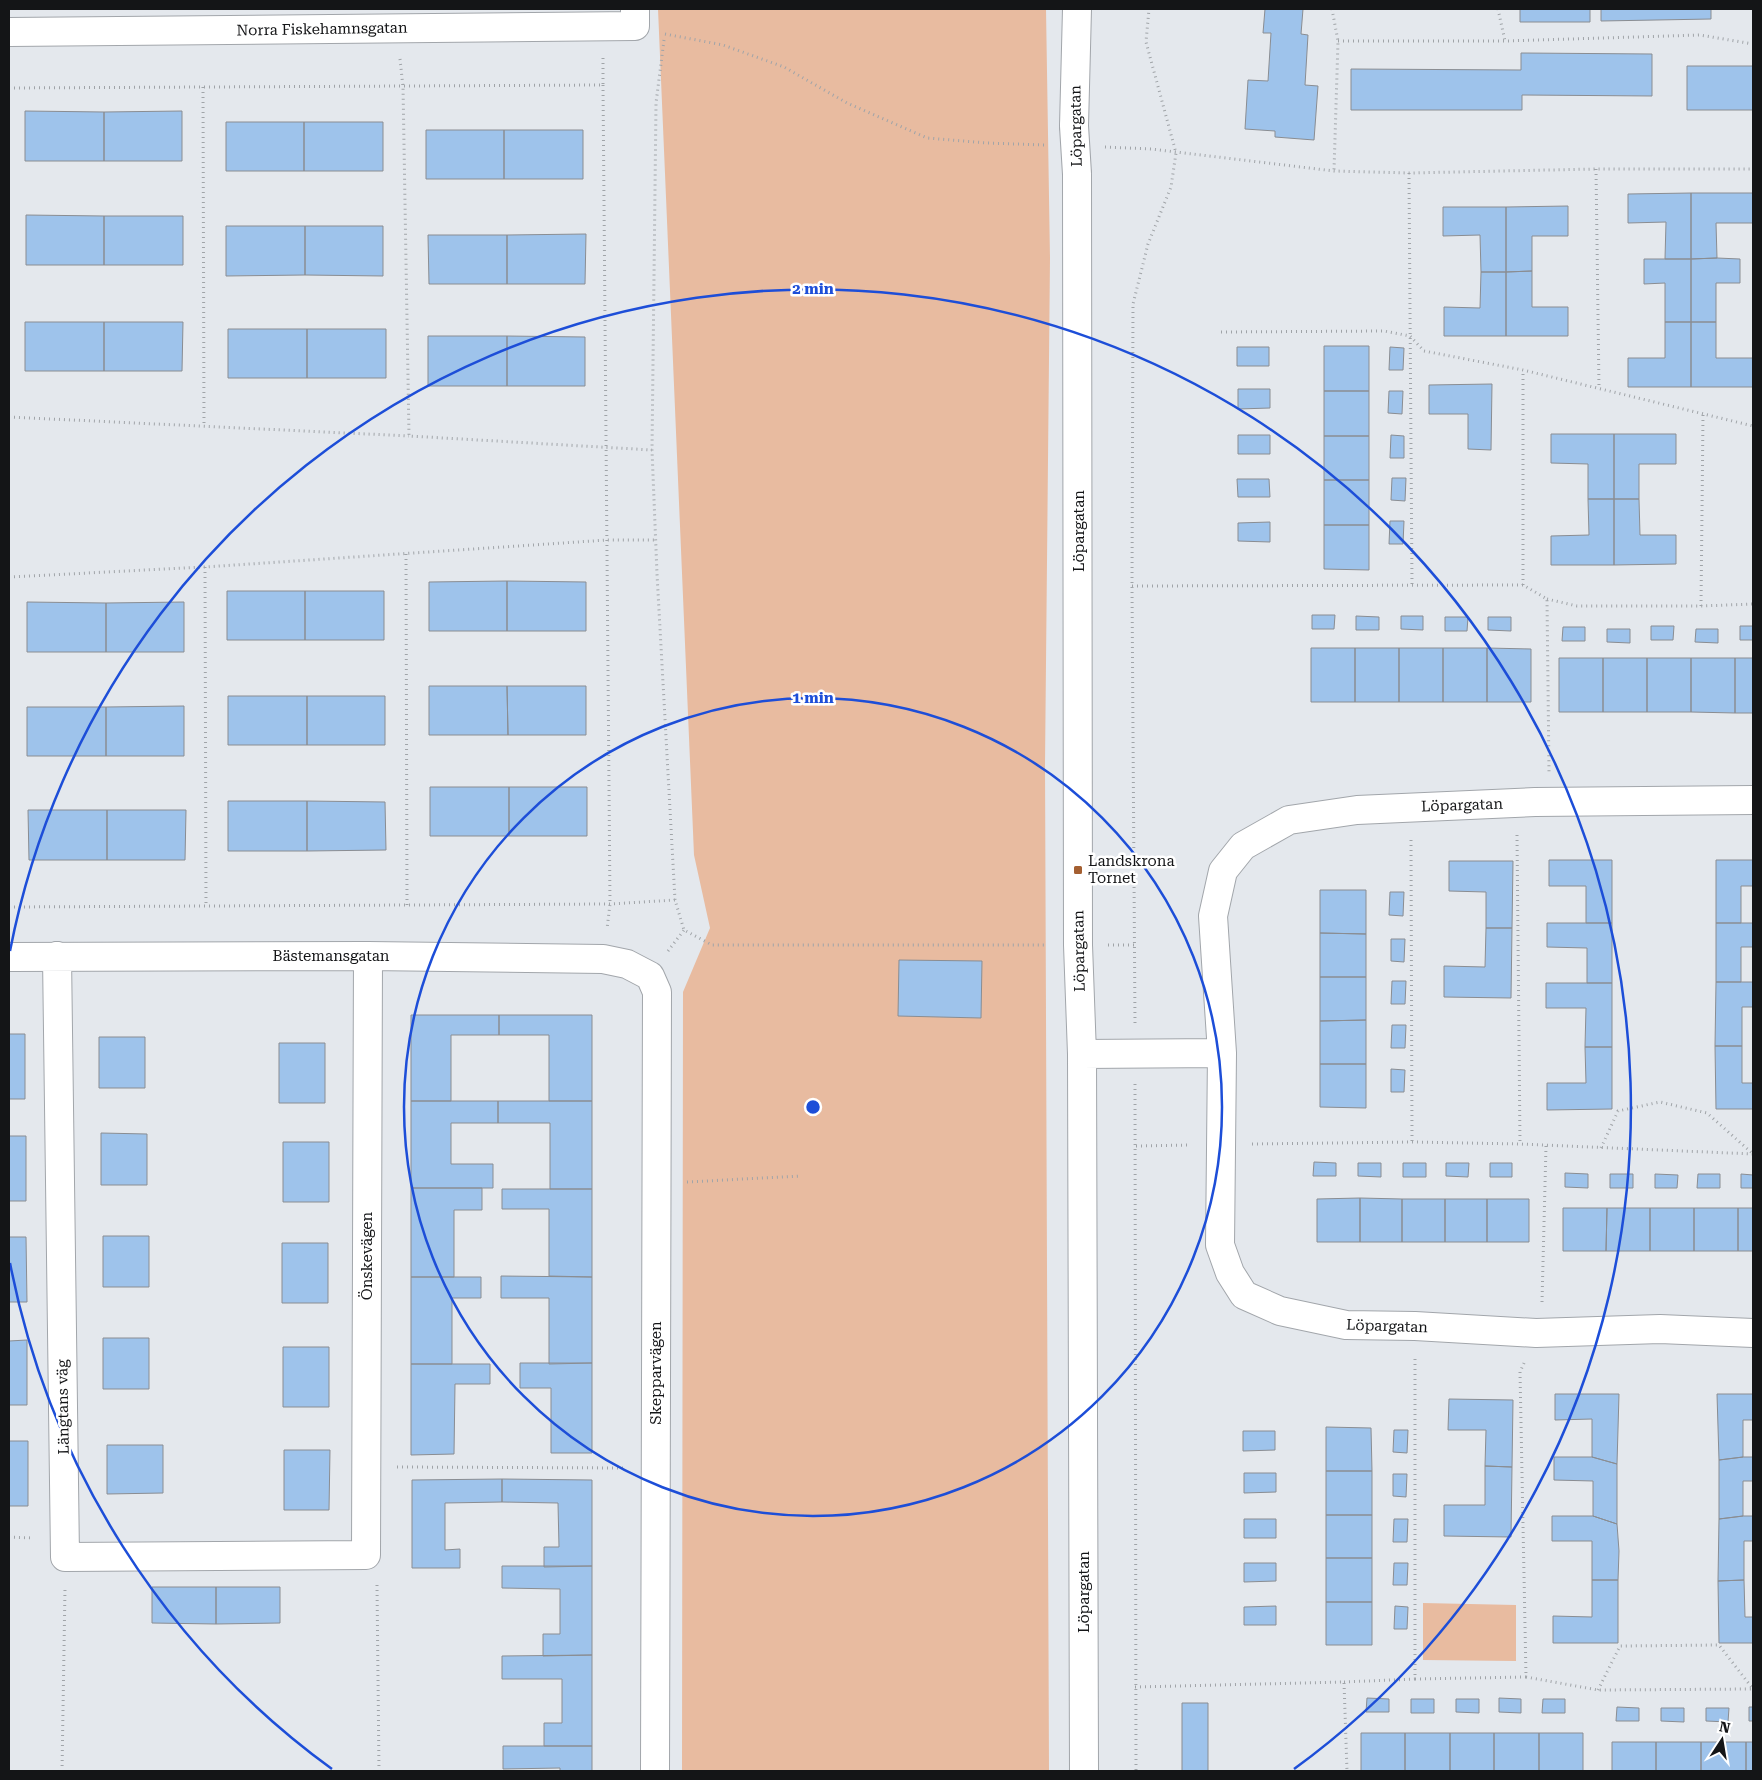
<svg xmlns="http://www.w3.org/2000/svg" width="1762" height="1780" font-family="'Roboto Serif',serif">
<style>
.green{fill:#e8bba0}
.building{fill:#9ec3eb;stroke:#8a8d92}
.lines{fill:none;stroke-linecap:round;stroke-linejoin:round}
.minor-casing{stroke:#a2a6ab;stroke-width:30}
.path{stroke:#a0a4a8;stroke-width:3;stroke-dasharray:1 4;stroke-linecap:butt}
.minor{stroke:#fff;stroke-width:28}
.minor-bridge-casing{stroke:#a2a6ab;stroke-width:30;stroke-linecap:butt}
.minor-bridge{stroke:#fff;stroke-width:28}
.ring{fill:none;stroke:#1d4ed8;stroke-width:2.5}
.poi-dot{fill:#a45f31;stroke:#fff;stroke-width:2}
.labels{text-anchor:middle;stroke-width:5;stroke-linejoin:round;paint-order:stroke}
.street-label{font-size:15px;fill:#141517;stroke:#fff}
.poi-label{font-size:15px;fill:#141517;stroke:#fff;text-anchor:start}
.centre{fill:#1d4ed8;stroke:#fff;stroke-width:2.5}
.ring-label{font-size:15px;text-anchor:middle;font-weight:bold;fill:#1d4ed8;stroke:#fff;stroke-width:5;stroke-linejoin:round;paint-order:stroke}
</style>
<rect width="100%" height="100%" fill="#e4e8ed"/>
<path class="green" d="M658 9H1046L1050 258 1045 765 1049 1771H682L683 992 710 928 694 855Z
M1423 1603 1516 1605V1661L1423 1660Z"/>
<path class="building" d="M1265 9H1303L1301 34 1308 35 1305 85 1318 86 1314 140 1275 137V131L1245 129 1248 80 1268 81 1271 33H1263Z
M1520 9H1590V22H1520Z
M1601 9H1711V19L1601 21Z
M1521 53 1652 54V96L1522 95V110H1351V69L1521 70Z
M1687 66H1753V110H1687Z
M25 111 104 112V161H25Z
M182 111V161H104V112Z
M226 122H304V171H226Z
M304 122H383V171H304Z
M426 130H504V179H426Z
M504 130H583V179H504Z
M1691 193V259H1665L1666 222 1628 223V194Z
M1691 193H1753V223H1716L1717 258 1691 259Z
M1568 206V236H1532V271L1506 272V207Z
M1443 207H1506V272H1481L1480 235 1443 236Z
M26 215 104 216V265H26Z
M104 216H183V265H104Z
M226 226H305V275L226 276Z
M305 226H383V276L305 275Z
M586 234 585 284H507V235Z
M428 235H507V284H429Z
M1717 258 1740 259V283H1716V322H1691V259Z
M1644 259H1691V322H1665V283L1644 284Z
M1532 271V307H1568V336H1506V272Z
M1481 272H1506V336H1444V307L1480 308Z
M25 322H104V371H25Z
M104 322H183L182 371H104Z
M1665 322H1691V387H1628V358H1665Z
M1691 322H1716V358H1753V387H1691Z
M228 329H307V378H228Z
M307 329H386V378H307Z
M428 336H507V386H428Z
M507 336 585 337V386H507Z
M1324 346H1369V391H1324Z
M1237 347H1269V366H1237Z
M1390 347 1404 348 1403 370H1389Z
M1492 384 1491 450 1468 449V414H1429V385Z
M1238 389H1270V408L1238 409Z
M1324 391H1369V436H1324Z
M1389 391H1403L1402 414 1388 413Z
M1551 434H1614V499H1588V464L1551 463Z
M1614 434H1676V464H1639V499H1614Z
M1238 435H1270V454H1238Z
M1391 435 1404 436V458H1390Z
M1324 436H1369V480H1324Z
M1392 478H1406L1405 501 1391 500Z
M1237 479H1269L1270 497H1238Z
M1324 480H1369V525H1324Z
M1588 499H1614V565H1551V536L1589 535Z
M1614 499H1639L1640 535H1676V564L1614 565Z
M1390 521H1404L1403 544H1389Z
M1270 522V542L1238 541V523Z
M1324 525H1369V570L1324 569Z
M507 581 586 582V631H507Z
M507 581V631H429V582Z
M227 591H305V640H227Z
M305 591H384V640H305Z
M27 602 106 603V652H27Z
M184 602V652H106V603Z
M1312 615H1335L1334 629H1312Z
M1356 616 1379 617V630H1356Z
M1401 616H1423V630L1401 629Z
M1445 617H1468L1467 631H1445Z
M1488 617H1511V631L1488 630Z
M1651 626H1674L1673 640H1651Z
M1740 626H1753V640H1740Z
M1563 627H1585V641H1562Z
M1607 629H1630V643L1607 642Z
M1696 629H1718V643L1695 642Z
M1311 648H1355V702H1311Z
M1355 648H1399V702H1355Z
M1399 648H1443V702H1399Z
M1443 648H1487V702H1443Z
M1487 648 1531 649V702H1487Z
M1559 658H1603V712H1559Z
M1603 658H1647V712H1603Z
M1647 658H1691V712H1647Z
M1691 658H1735V713L1691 712Z
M1735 658H1753V713H1735Z
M429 686H507L508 735H429Z
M507 686H586V735H508Z
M228 696H307V745H228Z
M307 696H385V745H307Z
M184 706V756H106V707Z
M27 707H106V756H27Z
M430 787H509V836H430Z
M509 787H587V836H509Z
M228 801H307V851H228Z
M307 801 385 802 386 850 307 851Z
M28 810H107V860H29Z
M107 810H186L185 860H107Z
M1549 860H1612V923H1586V886H1549Z
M1716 860H1753V886H1741V923H1716Z
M1449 861H1513L1512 928H1486V892L1449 891Z
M1320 890H1366V934L1320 933Z
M1390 892H1404L1403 916 1389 915Z
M1547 923H1612V983H1587V948L1547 947Z
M1716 923H1753V947H1741V982H1716Z
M1486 928H1512L1511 998 1444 997V966L1485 967Z
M1320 933 1366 934V977H1320Z
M1391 939H1405L1404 962 1391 961Z
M899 960 982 961 981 1018 898 1016Z
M1320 977H1366V1020L1320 1021Z
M1392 981H1406L1405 1004H1391Z
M1716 982H1753V1007H1742V1046H1715Z
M1546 983H1612V1047H1585L1586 1008H1546Z
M411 1015H499V1035H451V1101H411Z
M499 1015H592V1101H549V1035H499Z
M1366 1020V1064H1320V1021Z
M1392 1025H1406L1405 1048H1391Z
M9 1034H25V1099H9Z
M99 1037H145V1088H99Z
M279 1043H325V1103H279Z
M1715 1046H1742V1083H1753V1109H1716Z
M1585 1047H1612V1109L1547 1110V1083H1586Z
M1320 1064H1366V1108L1320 1107Z
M1391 1069 1405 1070 1404 1092H1391Z
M411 1101H498V1123H451V1164H493V1188H411Z
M498 1101H592V1189H550V1123H498Z
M101 1133 147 1134V1185H101Z
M9 1136H26V1201H9Z
M283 1142H329V1202H283Z
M1314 1162 1336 1163V1176H1313Z
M1358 1163H1381V1177L1358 1176Z
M1403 1163H1426V1177H1403Z
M1446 1163H1469L1468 1177 1446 1176Z
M1490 1163H1512V1177H1490Z
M1565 1173 1588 1174V1188L1565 1187Z
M1610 1174H1633V1188H1610Z
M1655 1174 1678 1175 1677 1188H1655Z
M1698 1174H1720V1188H1697Z
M1741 1174 1753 1175V1188H1741Z
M411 1188H482V1210H454V1277H411Z
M502 1189H592V1277L549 1276V1209H502Z
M1360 1198V1242H1317V1199Z
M1360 1198 1402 1199V1242H1360Z
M1402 1199H1445V1242H1402Z
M1445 1199H1487V1242H1445Z
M1487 1199H1529V1242H1487Z
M1563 1208H1607L1606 1251H1563Z
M1607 1208H1650V1251H1606Z
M1650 1208H1694V1251H1650Z
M1694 1208H1738V1251H1694Z
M1738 1208H1753V1251H1738Z
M103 1236H149V1287H103Z
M9 1237H26L27 1302H9Z
M282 1243H328V1303H282Z
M501 1276 592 1277V1363L549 1364V1298H501Z
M411 1277H481V1298H452V1364H411Z
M103 1338H149V1389H103Z
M27 1340V1405H9V1341Z
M283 1347H329V1407H283Z
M520 1363H592V1453H551V1388H520Z
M411 1364H490V1384H455L454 1454 411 1455Z
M1555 1394H1619L1617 1464 1592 1457V1419L1555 1420Z
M1717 1394H1753V1420H1743V1457L1719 1460Z
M1449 1399 1513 1400 1512 1467 1485 1466 1486 1430H1448Z
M1326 1427 1371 1428 1372 1471H1326Z
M1394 1430H1408L1407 1453 1393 1452Z
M1243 1431H1275V1450L1243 1451Z
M9 1441H28V1506H9Z
M107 1445H163V1493L107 1494Z
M284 1450H330L329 1510H284Z
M1554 1457H1592L1617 1464V1524L1593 1516V1481L1554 1480Z
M1743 1457H1753V1481H1743V1516L1719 1519V1460Z
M1485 1466 1512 1467 1511 1537 1444 1536V1505H1485Z
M1326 1471H1372V1515H1326Z
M1244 1473H1276V1492L1244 1493Z
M1393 1474H1407L1406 1497 1393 1496Z
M502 1479 592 1480V1566L544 1567V1547H559L558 1503 502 1502Z
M502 1479V1502L445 1503V1550L460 1549V1568H412V1480Z
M1326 1515H1372V1558H1326Z
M1552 1516H1593L1617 1524 1619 1551 1618 1580H1592V1541H1552Z
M1743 1516H1753V1541H1744V1580L1718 1581 1719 1519Z
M1244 1519H1276V1538H1244Z
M1394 1519H1408L1407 1542H1393Z
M1326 1558H1372V1602H1326Z
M1244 1563H1276V1581L1244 1582Z
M1394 1563H1408L1407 1585H1393Z
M502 1566H592V1655L543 1656V1634H560V1589L502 1588Z
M1592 1580H1618V1643H1553V1616L1592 1617Z
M1744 1580 1745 1617H1753V1643H1719L1718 1581Z
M152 1587H216V1624L152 1623Z
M216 1587H280V1623L216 1624Z
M1326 1602H1372V1645H1326Z
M1276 1606V1625H1244V1607Z
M1395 1606 1408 1607 1407 1629H1394Z
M592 1655V1746H544V1723H562V1679H502V1656Z
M1367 1698 1389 1699V1712H1366Z
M1499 1698 1521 1699V1713L1499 1712Z
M1411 1699H1434V1713H1411Z
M1456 1699H1479V1713L1456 1712Z
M1543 1699H1565V1713H1542Z
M1182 1703H1208V1771H1182Z
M1617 1707 1639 1708V1721H1616Z
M1749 1707H1753V1721H1749Z
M1661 1708H1684V1722L1661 1721Z
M1706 1708H1729L1728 1722 1706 1721Z
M1361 1733H1405V1771H1361Z
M1405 1733H1450V1771H1405Z
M1450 1733H1494V1771H1450Z
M1494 1733H1539V1771H1494Z
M1539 1733H1583V1771H1539Z
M1612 1742H1656V1771H1612Z
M1656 1742H1701V1771H1656Z
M1701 1742H1746V1771H1701Z
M1746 1742H1753V1771H1746Z
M503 1746H592V1771H560V1768L503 1769Z"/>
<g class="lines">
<defs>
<path id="minor" d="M9 32 635 26V9
M1074 126 1077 9
M1077 174 1078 945 1082 1054 1084 1771
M1753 800 1535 802 1357 810 1289 820 1243 846 1223 871 1213 916 1222 1053 1220 1245 1230 1273 1244 1295 1280 1311 1346 1325 1415 1326 1536 1333 1660 1329 1753 1333
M57 956 65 1557 366 1555 368 956
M9 957 368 956 603 959 627 964 650 976 657 992 655 1771
M1082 1054 1222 1053"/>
</defs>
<use href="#minor" class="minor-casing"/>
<path class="path" d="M1332 9 1338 41 1334 171
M1498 9 1505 41
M665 34 723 45 784 67 847 103 927 138 987 143 1044 145
M664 40 656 103 652 450 657 574 675 900 684 930 712 945H1047
M1338 41H1505L1700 35 1753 44
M400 59 403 87 409 436 652 450
M603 85 610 904 607 929
M203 87 204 427
M9 88 603 85V58
M1105 147 1151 149 1334 171 1409 173 1596 169H1753
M1596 169 1599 388
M1409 173 1412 585
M1221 332 1384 331 1410 336 1424 351 1523 370 1753 426
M9 417 409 436
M406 554 407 905
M205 567 206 905
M9 577 205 567 607 540H656
M1523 585V370
M1132 586 1523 585 1547 599 1549 772
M1547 599 1577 606H1701L1753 604
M1701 606 1703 415
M1517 835 1520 1144
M1411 840 1412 1142
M9 907 610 904 675 900
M1108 945H1135
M668 951 684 930
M1135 1023 1132 586 1133 304 1148 244 1171 187 1176 153 1146 42 1149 9
M1135 1084 1136 1771
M1252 1144 1412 1142 1520 1144 1753 1154
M1136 1146 1190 1145
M1601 1148 1618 1111 1660 1102 1707 1113 1752 1153
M687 1182 801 1176
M1542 1302 1546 1146
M397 1467 626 1468
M9 1537 33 1538
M377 1585 379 1771
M1526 1677 1598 1690 1753 1689
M1415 1679 1526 1677 1520 1372 1524 1363
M1344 1682 1415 1679V1358
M1135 1687 1344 1682 1347 1771
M1598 1690 1620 1646 1719 1645 1753 1689
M62 1771 65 1588"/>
<use href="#minor" class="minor"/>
<defs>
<path id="minor-bridge" d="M1074 126 1077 174"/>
</defs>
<use href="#minor-bridge" class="minor-bridge-casing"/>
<use href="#minor-bridge" class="minor-bridge"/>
</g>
<g class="ring">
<circle cx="813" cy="1107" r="409"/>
<path d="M332 1769A818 818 0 0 1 10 1263M10 951A818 818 0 1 1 1294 1769"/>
</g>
<rect class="poi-dot" x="1073" y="865" width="10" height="10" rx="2.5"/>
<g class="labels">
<g class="street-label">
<text transform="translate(322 29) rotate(-1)" y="5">Norra Fiskehamnsgatan</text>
<text transform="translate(1076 126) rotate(-91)" y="5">Löpargatan</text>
<text transform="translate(1079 531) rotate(-90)" y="5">Löpargatan</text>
<text transform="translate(1462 805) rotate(-2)" y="5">Löpargatan</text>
<text transform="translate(1079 951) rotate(-91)" y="5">Löpargatan</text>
<text x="331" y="961">Bästemansgatan</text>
<text transform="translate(367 1256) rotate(-90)" y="5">Önskevägen</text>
<text transform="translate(1387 1326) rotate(2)" y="5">Löpargatan</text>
<text transform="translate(656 1373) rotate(-90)" y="5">Skepparvägen</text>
<text transform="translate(63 1407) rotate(-91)" y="5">Längtans väg</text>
<text transform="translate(1084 1592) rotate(-90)" y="5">Löpargatan</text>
</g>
<g class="poi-label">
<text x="1088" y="866">Landskrona<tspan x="1088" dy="17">Tornet</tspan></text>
</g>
</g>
<circle cx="813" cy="1107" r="8" class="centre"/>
<g class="ring-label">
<text x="813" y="294">2 min</text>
<text x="813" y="703">1 min</text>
</g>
<rect width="1762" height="1780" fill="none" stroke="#141517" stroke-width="20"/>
<g transform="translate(1722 1740) rotate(12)" stroke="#ffffff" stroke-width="4" paint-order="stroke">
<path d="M0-4L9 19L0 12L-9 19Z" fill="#141517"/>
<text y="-8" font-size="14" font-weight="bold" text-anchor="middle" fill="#141517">N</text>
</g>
</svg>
